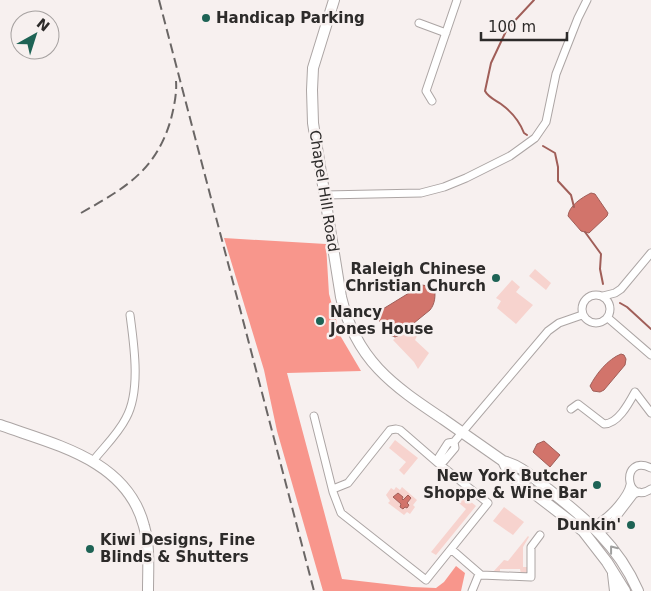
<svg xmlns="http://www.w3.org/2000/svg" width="651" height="591" font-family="'DejaVu Sans',sans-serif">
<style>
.green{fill:#f7d3ce}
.forest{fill:#f8968c}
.water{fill:#d2746b;stroke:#a05e58}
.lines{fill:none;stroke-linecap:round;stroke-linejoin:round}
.stream{stroke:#a05e58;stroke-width:2}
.street-casing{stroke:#aca5a4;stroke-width:9}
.secondary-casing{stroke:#aca5a4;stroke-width:12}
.street{stroke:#fff;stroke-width:7}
.secondary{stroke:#fff;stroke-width:10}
.rail{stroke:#6a6665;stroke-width:2;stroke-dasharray:10 5;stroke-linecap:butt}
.oneway{stroke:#a0a09f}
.poi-dot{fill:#1e6355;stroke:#f7f0ef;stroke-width:2}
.labels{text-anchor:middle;stroke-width:5;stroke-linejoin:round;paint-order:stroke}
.poi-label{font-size:15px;font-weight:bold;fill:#2d2b2a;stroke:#f7f0ef;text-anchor:start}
.street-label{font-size:15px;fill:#2d2b2a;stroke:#f7f0ef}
</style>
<rect width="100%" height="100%" fill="#f7f0ef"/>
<path class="green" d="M535 269 551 283 546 290 529 276Z
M512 280 520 287 516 292 533 305 516 324 497 308 501 301 496 298Z
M412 325H415L413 331 417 336 415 340 429 353 418 369 414 362 393 340Z
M395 440 418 458 404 475 399 470 406 462 389 448Z
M396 487 400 490 402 487 417 500 413 505 415 507 410 514 407 512 404 515 388 503 390 501 386 495 391 488 394 490Z
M453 487 476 506 436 555 431 552 466 509 447 493Z
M504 507 524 522 513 535 493 521Z
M528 536 529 537 523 547V567H528L527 574H521L520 569H500V573L493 572 504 560 508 561Z"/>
<path class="forest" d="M224 238 326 244 329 294 341 337 361 371 287 373 342 579 412 587 436 588 444 582 456 566 465 573 461 591H323L277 431 264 370Z"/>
<path class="water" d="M591 193 595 194 608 213 607 216 589 233 581 231 568 216C569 206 581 198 591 193Z
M422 285 434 287C436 295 435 304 430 310L398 336 395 337 387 334 377 316 378 312Z
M621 354 624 355 626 359 625 365 604 390 600 392 593 391 590 386C596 374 608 359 621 354Z
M544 441 560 455 550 467 533 452 537 444Z
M398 493 403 497 402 499 403 500 408 495 411 498 407 503 409 505 407 508 405 507 403 509 400 507 401 504 393 497Z"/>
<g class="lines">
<path class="stream" d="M527 135 524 133C519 120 512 112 501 104 495 100 488 97 485 91L491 63 507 29 534 0
M543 146 555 153 558 167V181L571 195 574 207
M585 232 601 254 600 269 603 284
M620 303 627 307 651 329"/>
<defs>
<path id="street" d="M419 23 446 33
M432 101 426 91 457 0
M325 195 421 193 444 187 466 178 510 156 535 138 546 122 556 74 578 18 587 0
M582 309a14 14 0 1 1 28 0a14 14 0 1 1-28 0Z
M603 296 615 293 621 289 651 253
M608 318 651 355
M571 409 578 404 604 424C618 424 629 403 635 392L651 413
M314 416 333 492 341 513 426 580 488 503 438 463
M454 442 548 331 559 323 582 315
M93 461C104 447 118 434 126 418 141 391 134 345 130 315
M439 461V457L448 443 454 442
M651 468C620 453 625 507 651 489
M333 489 348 483 390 430 396 429 400 430 438 463 439 461H444L455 448 454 442
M599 531 601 521C611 515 628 496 630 485
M599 531 608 528 634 494 639 492
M451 549 481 575 531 577V547L540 535
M472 591 479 574"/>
<path id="secondary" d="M334 0 313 68 312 90 313 123 341 297C356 360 392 385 443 419 463 433 483 447 503 461 522 466 532 477 548 489 586 519 618 545 638 591
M0 425C56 445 127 460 144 526 150 547 148 569 148 591
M503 461 510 475 583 531 607 562 625 591
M613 574 615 591"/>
</defs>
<use href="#street" class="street-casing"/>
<use href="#secondary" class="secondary-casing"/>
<use href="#street" class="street"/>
<use href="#secondary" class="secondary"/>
<path class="rail" d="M159 0 314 591
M81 213C125 188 156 171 171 119 174 107 177 93 176 81"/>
</g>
<defs><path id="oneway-chevron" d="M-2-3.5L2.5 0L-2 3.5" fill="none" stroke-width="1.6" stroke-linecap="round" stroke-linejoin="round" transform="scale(1.25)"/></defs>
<use class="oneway" href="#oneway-chevron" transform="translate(613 549) rotate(-128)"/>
<g class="poi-dot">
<circle cx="206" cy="18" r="5"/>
<circle cx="496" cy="278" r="5"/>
<circle cx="320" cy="321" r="5"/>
<circle cx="597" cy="485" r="5"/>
<circle cx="631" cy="525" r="5"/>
<circle cx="90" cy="549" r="5"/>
</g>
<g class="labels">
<g class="poi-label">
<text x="216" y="23">Handicap Parking</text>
<text x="486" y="274" text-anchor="end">Raleigh Chinese<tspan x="486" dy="17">Christian Church</tspan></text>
<text x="330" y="317">Nancy<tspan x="330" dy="17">Jones House</tspan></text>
<text x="587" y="481" text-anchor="end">New York Butcher<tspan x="587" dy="17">Shoppe &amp; Wine Bar</tspan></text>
<text x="621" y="530" text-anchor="end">Dunkin'</text>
<text x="100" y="545">Kiwi Designs, Fine<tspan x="100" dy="17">Blinds &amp; Shutters</tspan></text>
</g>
<g class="street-label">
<text transform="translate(324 191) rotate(81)" y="5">Chapel Hill Road</text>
</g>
</g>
<g transform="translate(35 35) rotate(39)"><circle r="24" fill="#f7f0ef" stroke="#a6a1a0"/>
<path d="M0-4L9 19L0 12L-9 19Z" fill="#1e6355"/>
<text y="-8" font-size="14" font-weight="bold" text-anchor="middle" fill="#2d2b2a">N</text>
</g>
<path d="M481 32v8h86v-8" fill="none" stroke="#2d2b2a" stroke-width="2.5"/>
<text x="488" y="32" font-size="15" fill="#2d2b2a" stroke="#f7f0ef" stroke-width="4" paint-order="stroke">100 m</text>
</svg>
